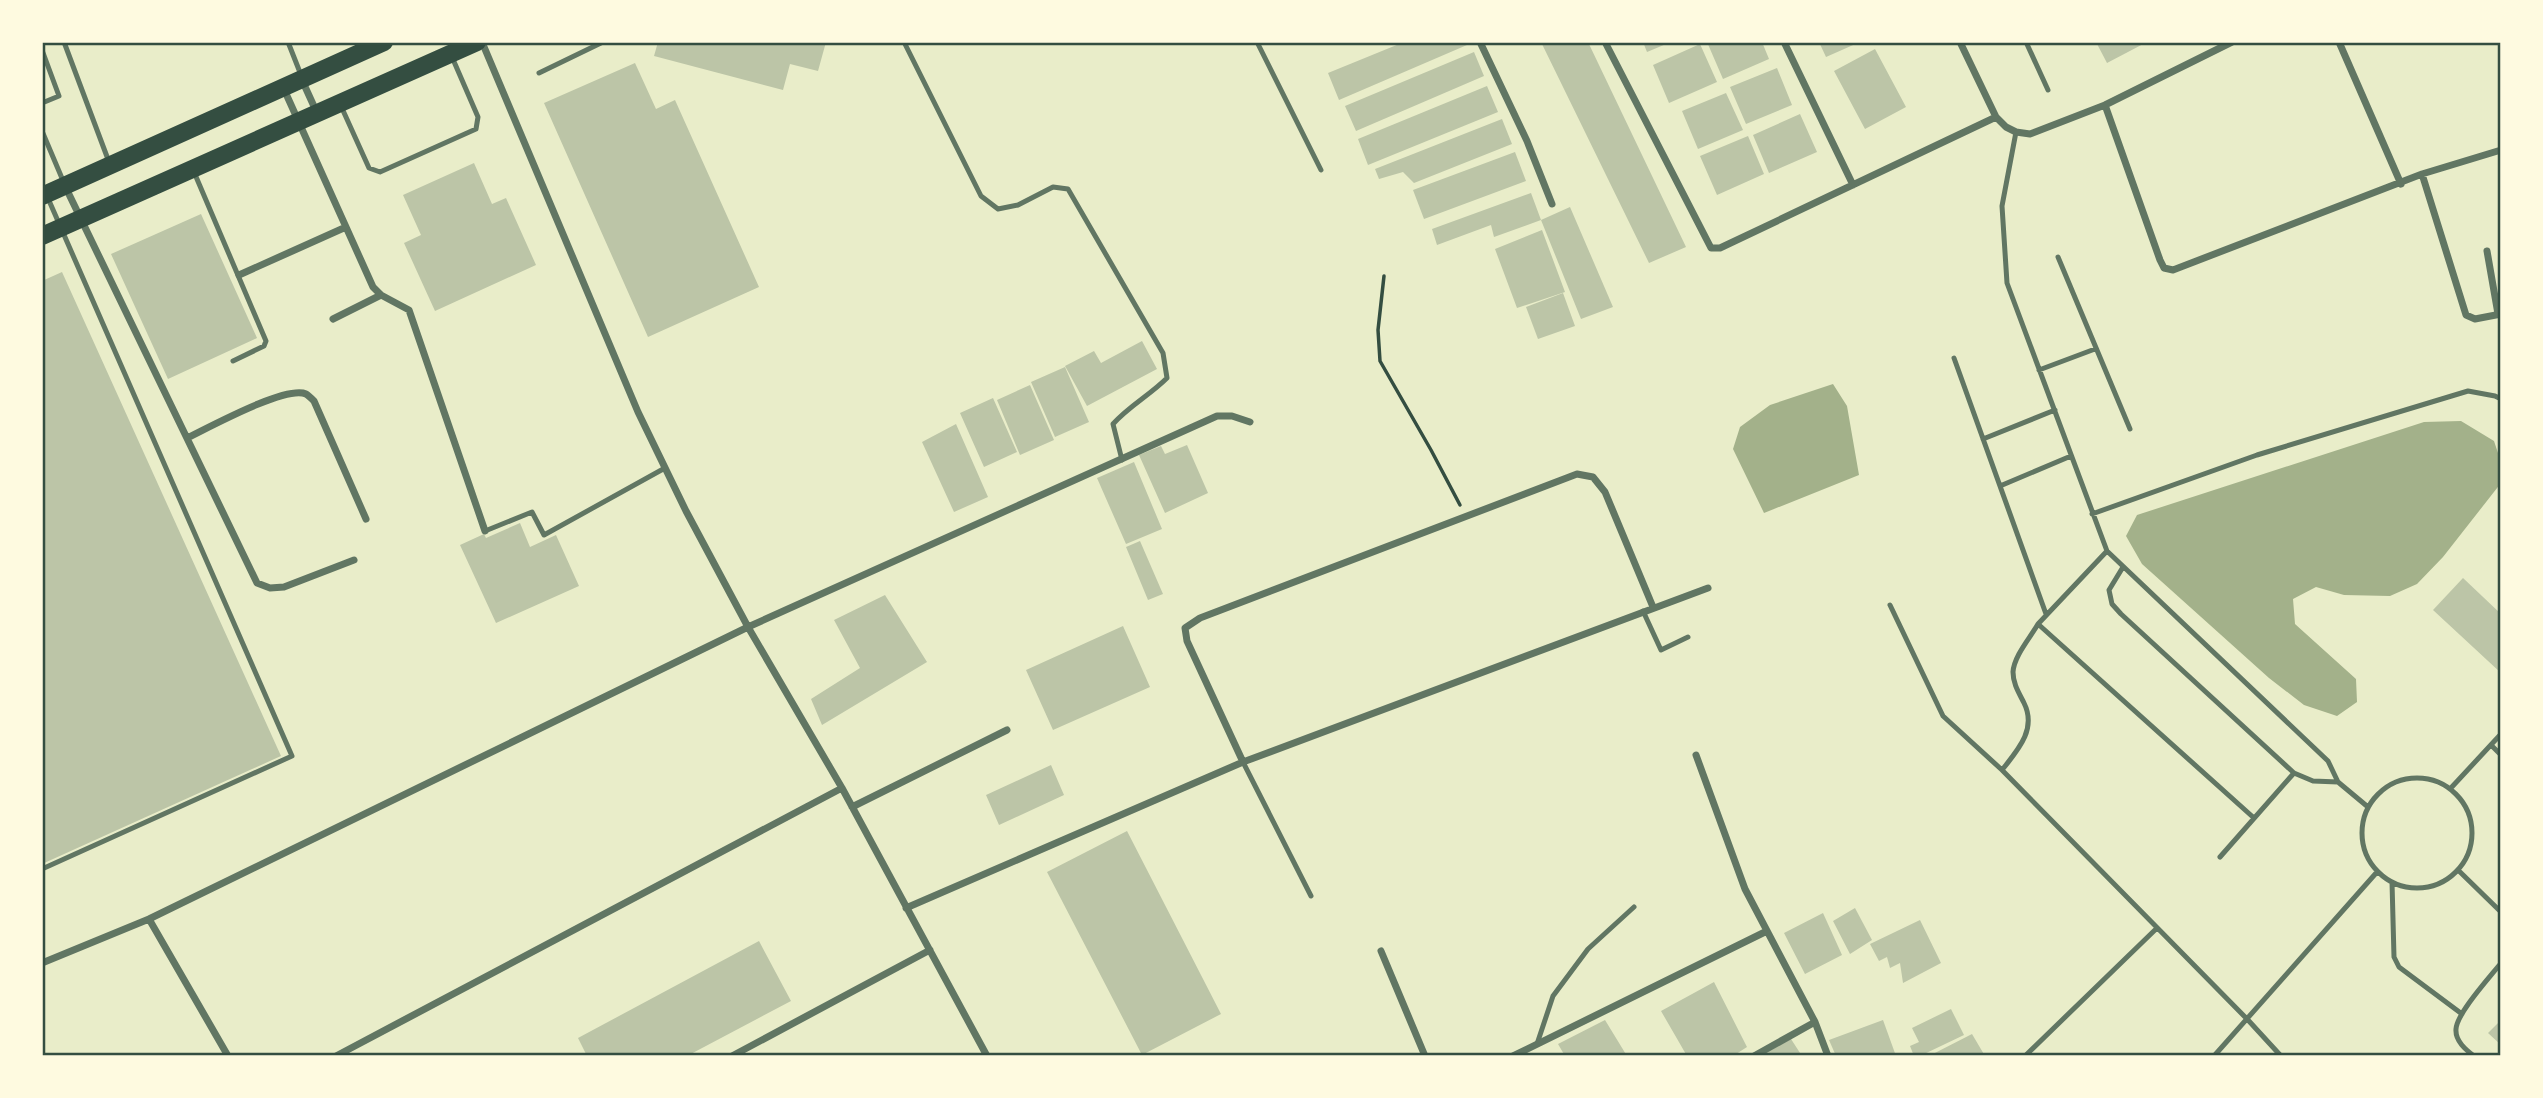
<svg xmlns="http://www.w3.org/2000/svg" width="2543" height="1098" font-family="'PT Sans Narrow',sans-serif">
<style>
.water{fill:#a3b18a}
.building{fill:#bcc5a7}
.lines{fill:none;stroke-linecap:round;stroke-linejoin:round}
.path{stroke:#344e41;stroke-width:3.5}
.service{stroke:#617663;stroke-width:5}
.minor{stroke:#617663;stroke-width:7}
.trunk{stroke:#344e41;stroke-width:18}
.neatline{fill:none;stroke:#344e41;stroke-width:2.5}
</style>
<rect width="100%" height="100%" fill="#e9edc9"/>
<path class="water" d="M1833 384 1847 406 1859 475 1764 513 1733 449 1740 427 1770 405Z
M2461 421 2494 441 2501 462V483L2443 557 2417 584 2390 596 2344 595 2316 587 2293 599 2295 624 2356 679 2357 702 2337 716 2304 705 2269 678 2142 564 2126 536 2137 515 2424 422Z"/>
<path class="building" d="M658 42H826L818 71 790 64 783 90 654 56Z
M1404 42H1466L1467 45 1339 100 1328 73Z
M1541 42H1588L1686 247 1649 263Z
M1643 42H1671L1647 52Z
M1707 42H1762L1769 59 1723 79Z
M1819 42H1860L1826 57Z
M2096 42H2147L2107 63Z
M1700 44 1717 82 1669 103 1653 65Z
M1875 49 1906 107 1865 129 1834 71Z
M1474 52 1484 76 1356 131 1345 106Z
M635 63 656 109 675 100 759 287 648 337 544 103Z
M1777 68 1792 105 1746 124 1730 87Z
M1487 86 1498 112 1368 165 1358 139Z
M1726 93 1743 130 1698 149 1682 111Z
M1800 114 1817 152 1769 173 1753 135Z
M1502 119 1512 144 1414 183 1403 172 1379 179 1375 169Z
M1748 136 1764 174 1717 195 1700 156Z
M1515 152 1526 181 1424 219 1413 190Z
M474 163 492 204 506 198 536 265 435 311 404 243 421 235 403 195Z
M1531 193 1541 220 1494 237 1491 225 1437 245 1432 229Z
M1570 207 1613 307 1581 319 1541 220Z
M201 214 257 338 168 379 111 254Z
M1542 230 1565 292 1517 308 1495 249Z
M62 272 281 756 42 864V281Z
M1563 293 1575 326 1538 339 1526 307Z
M1142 341 1157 369 1087 406 1065 366 1094 351 1101 363Z
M1065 367 1089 422 1055 437 1031 382Z
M1030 385 1054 440 1020 455 997 400Z
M993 398 1017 452 984 467 960 413Z
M956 424 988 497 954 512 922 442Z
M1187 445 1208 493 1165 513 1139 455 1161 446 1165 454Z
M1134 462 1162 529 1126 544 1097 478Z
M520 523 530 547 556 535 579 586 496 623 460 545 484 534 486 538Z
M1140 541 1163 594 1148 600 1126 547Z
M2463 578 2501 614V673L2433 610Z
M885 595 927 662 822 725 811 699 860 668 834 620Z
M1123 626 1150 687 1053 730 1026 670Z
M1051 765 1064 795 999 825 986 795Z
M1127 831 1221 1014 1142 1055 1047 872Z
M1855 908 1872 940 1850 954 1833 921Z
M1823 913 1842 955 1805 974 1784 933Z
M1920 920 1941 963 1903 983 1900 963 1890 968 1887 957 1879 961 1870 944Z
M759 941 791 1001 687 1056H587L578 1038Z
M1714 982 1747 1047 1733 1056H1687L1661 1011Z
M1951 1009 1964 1035 1920 1056H1914L1910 1046 1919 1042 1912 1028Z
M1605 1020 1627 1056H1565L1558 1044Z
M1883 1020 1896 1056H1836L1829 1040Z
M2501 1020V1045L2488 1033Z
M1972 1034 1985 1056H1929Z
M1791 1039 1802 1056H1760Z"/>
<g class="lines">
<path class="path" d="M1384 276 1378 330 1380 361 1431 450 1460 505"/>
<path class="service" d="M64 42 109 162
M288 42 301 75
M904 42 981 196 998 209 1018 205 1053 187 1068 189 1163 353 1167 378C1150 395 1129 406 1113 424L1122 460
M1257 42 1321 170
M2026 42 2048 90
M42 50 59 96 42 103
M539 73 603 42
M341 106 369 168 380 172 476 129 478 117 452 57
M42 131 64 183
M2016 132 2002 206 2007 283 2107 551 2328 761 2338 782 2368 807
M194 172 266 341 264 346 233 361
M2058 257 2130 429
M1954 358 2046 614
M2039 370 2095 349
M1983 439 2055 410
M2000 486 2071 456
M2092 514 2257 455 2468 391 2495 396 2501 399
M485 531 532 512 544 535 665 468
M2107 551 2038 624 2254 818
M2123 567 2109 590 2112 604 2121 614 2294 773 2313 781 2338 782
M1890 605 1943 716 2002 770 2248 1020 2281 1056
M1643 611 1661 650 1688 637
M2491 745 2501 755
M1243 762 1311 896
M2002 770C2018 750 2037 729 2024 703 2019 693 2013 684 2013 672 2014 656 2030 638 2038 624
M2362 833a55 55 0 1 1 110 0a55 55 0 1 1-110 0Z
M2450 789 2501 734
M2220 857 2294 773
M42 869 292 756 47 196
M2458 870 2501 912
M2392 882 2394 957 2399 967 2462 1014
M1537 1044 1553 996 1588 949 1634 907
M2025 1056 2157 928
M2214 1056 2377 872
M2474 1056C2466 1050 2455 1041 2456 1029 2457 1013 2490 977 2501 963"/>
<path class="minor" d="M482 42 638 412 686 511 748 627 842 788 987 1056
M1480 42 1527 141 1552 204
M1605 42 1711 248H1720L1996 117
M1784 42 1853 185
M1960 42 1996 117 2006 127 2016 132 2030 134 2105 105 2232 42
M2339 42 2401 184
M302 80 317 113
M283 87 373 287 381 295 409 310 485 531
M2105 105 2160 260 2164 268 2173 270 2422 174 2501 150
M2422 174 2466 315 2475 319 2501 314
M65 186 257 583 270 588 284 587 354 560
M2487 251 2498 314
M239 275 346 227
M333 319 381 295
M187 438C208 428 286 385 306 394 309 396 312 399 314 401L366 519
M1696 755 1745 889 1815 1022 1828 1056
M1243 762 1187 641 1185 628 1200 618 1577 474 1593 477 1605 492 1653 607
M852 807 1007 730
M906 908 1243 762 1708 588
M149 919 228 1056
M1381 951 1425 1056
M42 963 149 919 748 627 1217 416H1232L1250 422
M336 1056 842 788
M732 1056 930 950
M1513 1056 1767 931
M1754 1056 1815 1022"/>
<path class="trunk" d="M42 196 384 42
M42 236 477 42"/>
</g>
<rect width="2543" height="1098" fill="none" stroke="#fefae0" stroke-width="88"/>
<rect x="44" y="44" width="2455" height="1010" class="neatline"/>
</svg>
